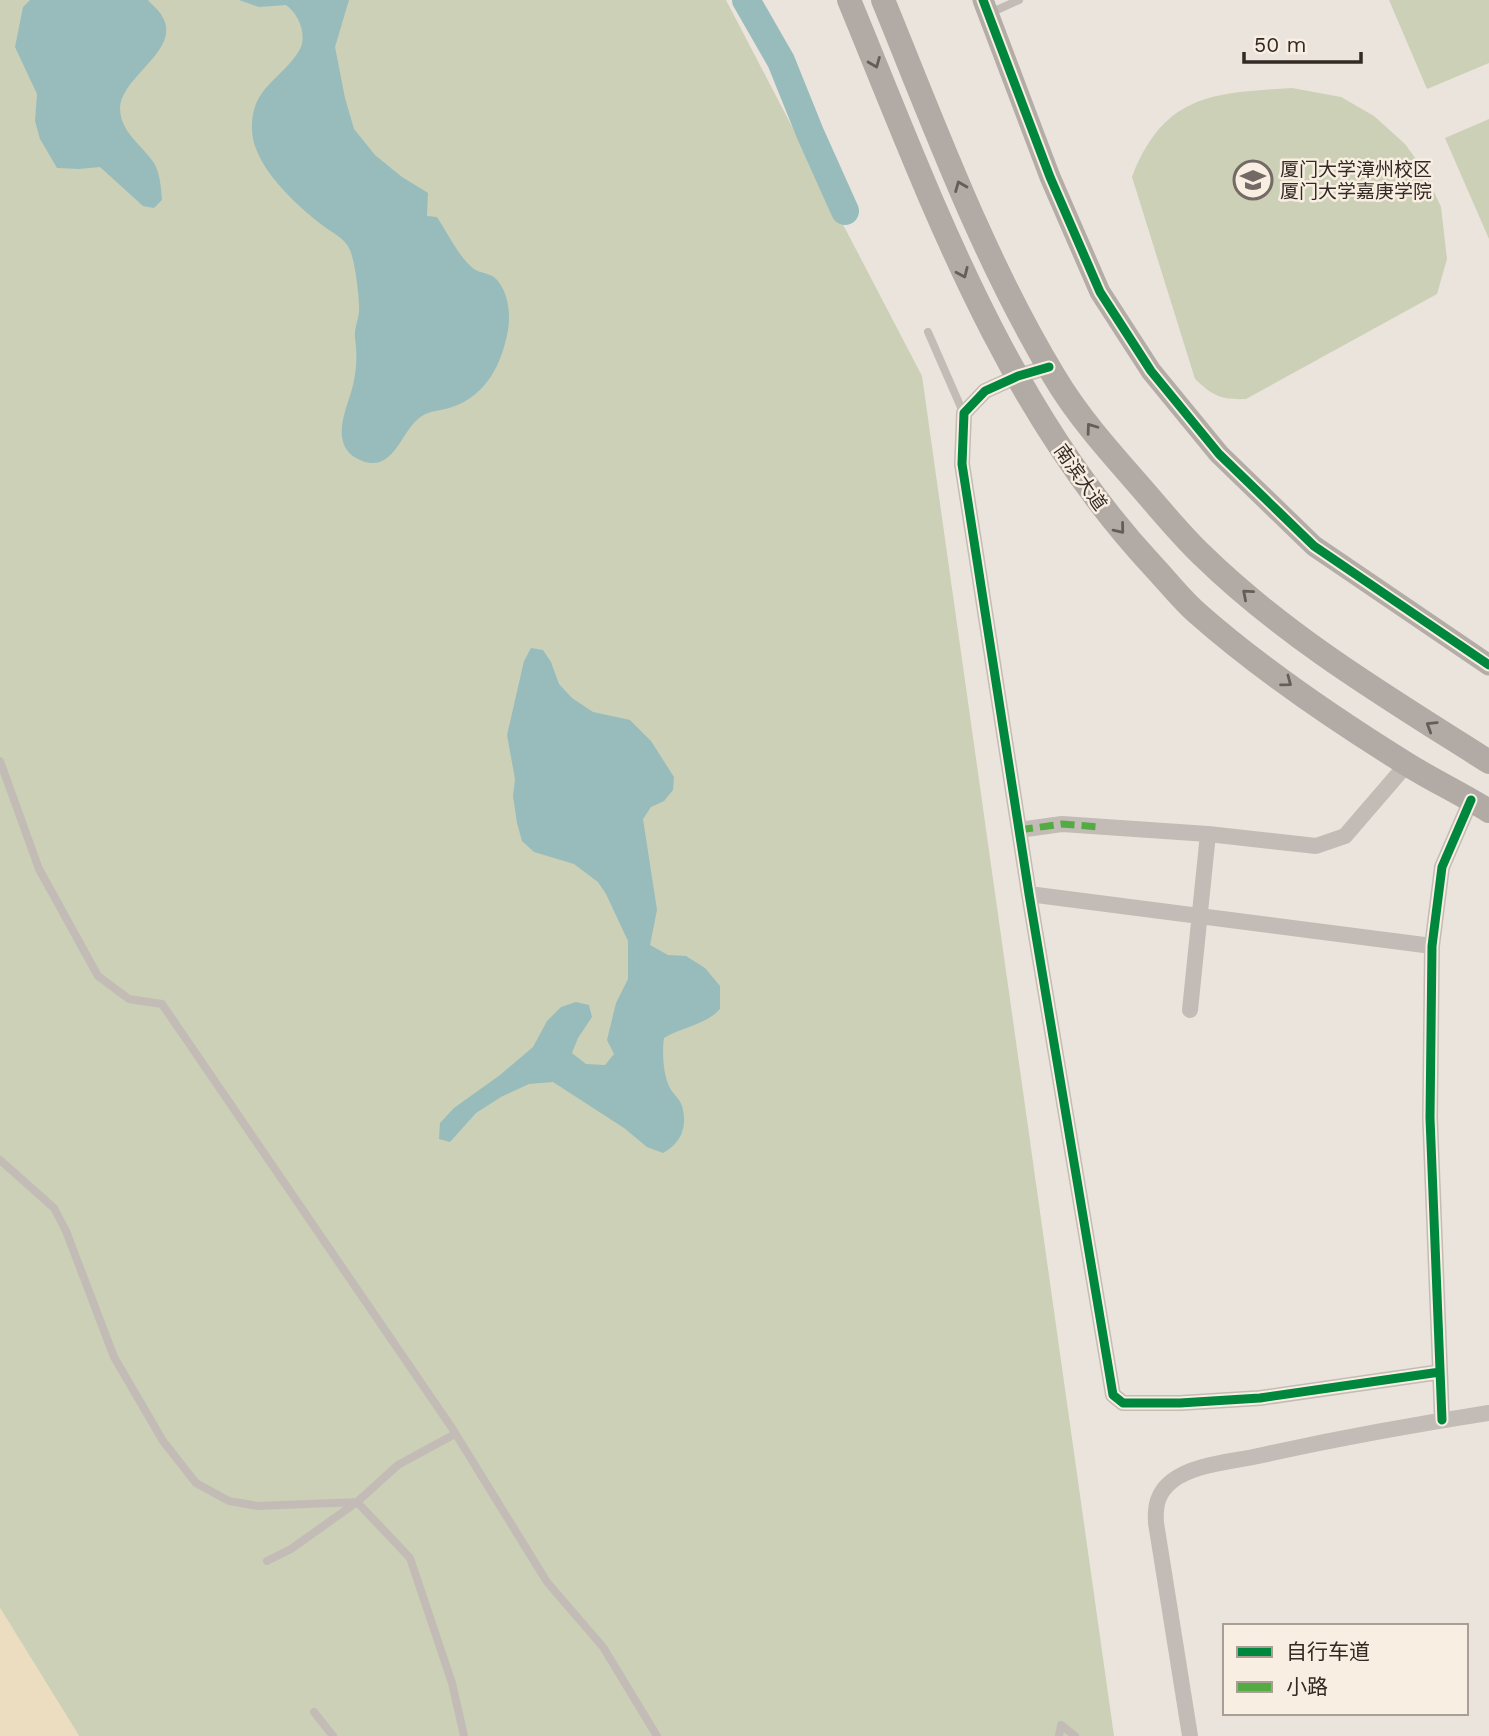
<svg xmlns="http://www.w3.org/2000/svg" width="1489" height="1736" font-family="'Work Sans','Noto Sans SC',sans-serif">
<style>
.green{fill:#ccd0b6}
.sand{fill:#ecddc1}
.water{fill:#98bcbc}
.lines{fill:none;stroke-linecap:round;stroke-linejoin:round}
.river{stroke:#98bcbc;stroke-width:28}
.lane{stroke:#c3bcb6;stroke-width:8}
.street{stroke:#c3bcb6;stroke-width:16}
.secondary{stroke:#b4aca6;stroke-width:21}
.primary{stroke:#b2aaa5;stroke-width:24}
.quiet{stroke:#54ab44;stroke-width:7;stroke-dasharray:14 7;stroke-linecap:butt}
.cycleway-casing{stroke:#f9eee2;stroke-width:13}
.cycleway{stroke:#00873e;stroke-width:9}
.oneway{stroke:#665d58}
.labels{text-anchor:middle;stroke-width:5;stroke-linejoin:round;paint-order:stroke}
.poi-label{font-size:19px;fill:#332925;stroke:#f9eee2;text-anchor:start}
.street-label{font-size:19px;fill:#332925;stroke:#f9eee2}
</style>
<rect width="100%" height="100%" fill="#ebe4dc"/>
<path class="green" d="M0 0H726L922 376 1114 1736H79L0 1608Z
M1389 0H1489V63L1427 89Z
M1292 88 1341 97 1374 116 1405 144 1424 170 1441 207 1447 259 1437 294 1246 399C1221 400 1213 396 1195 379L1132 177C1164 94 1213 93 1292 88Z
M1489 119V239L1445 138Z"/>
<path class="sand" d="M0 1608 79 1736H0Z"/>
<path class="water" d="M30 0H148C152 5 159 10 162 16 183 50 120 76 120 109 121 133 142 145 154 163 160 173 161 188 162 200L154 208 143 206 100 167 79 169 57 168 40 139 35 121 37 94 15 47 23 7Z
M239 0H349L335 47 345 98 354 129 375 155 402 177 428 193 427 216 437 217C447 232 460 259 474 269 480 273 488 273 494 277 508 289 511 313 508 330 502 364 486 396 452 407 442 411 431 410 422 416 401 429 396 470 365 462 357 459 349 455 345 447 335 426 351 400 354 380 357 366 357 352 355 338 354 330 358 320 359 312 360 299 355 262 350 250 344 237 332 233 322 225 296 205 253 166 252 130 250 88 281 80 299 51 308 36 299 14 286 5L259 7Z
M531 648 543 650 551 662 559 684 572 698 593 712 630 720 651 741 674 777 673 790 664 801 651 807 643 819 657 910 650 945 668 955 686 956 705 968 720 986V1009C706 1025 684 1026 664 1038 662 1052 663 1075 670 1088 673 1094 680 1099 682 1106 688 1127 681 1143 663 1153L647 1147 624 1128 553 1082 529 1084 501 1097 476 1113 450 1142 439 1139 440 1123 454 1108 500 1075 533 1047 547 1021 561 1007 576 1002 589 1005 592 1017 578 1038 572 1053 586 1064 605 1065 614 1054 607 1040 616 1003 628 979V941L606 894 598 882 574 864 534 852 522 841 517 823 513 796 515 779 507 735 524 661Z"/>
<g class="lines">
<path class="river" d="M746 0 781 61 810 133 845 211"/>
<path class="lane" d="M990 13 1019 0
M928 332 963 412
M0 761 39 869 98 976 129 999 162 1004 452 1428 547 1582 603 1647 657 1736
M0 1160 54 1208 66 1231 114 1357 163 1441 196 1483 229 1501 258 1506 357 1502 410 1558 452 1683 464 1736
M267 1561 291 1549 357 1502 398 1465 455 1434
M314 1712 333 1736
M1059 1736 1061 1725 1075 1736"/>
<path class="street" d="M1049 367 1018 376 985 391 964 413 962 464 1029 894 1113 1395 1123 1403H1180L1260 1398 1440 1372
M1019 830 1062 824 1208 834 1316 846 1345 836 1407 764
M1029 894 1432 946
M1190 1010 1208 834
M1442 1420 1430 1118 1432 946 1442 867 1471 800
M1190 1736 1156 1523C1155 1506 1157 1493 1172 1481 1194 1464 1231 1462 1258 1456 1335 1439 1412 1425 1489 1413"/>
<path class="secondary" d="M983 0 1050 177 1100 292 1151 371 1219 454 1314 546 1489 665"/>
<path class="primary" d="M849 0C931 199 1004 406 1153 566 1168 582 1181 599 1197 613 1258 667 1336 720 1405 763 1432 780 1462 794 1489 811
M883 0C935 127 983 258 1054 376 1077 415 1108 450 1138 484 1159 508 1179 533 1202 555 1287 638 1390 699 1489 762"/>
<path class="quiet" d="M1019 830 1062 824 1100 827"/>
<defs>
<path id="cycleway" d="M983 0 1050 177 1100 292 1151 371 1219 454 1314 546 1489 665
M1049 367 1018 376 985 391 964 413 962 464 1029 894 1113 1395 1123 1403H1180L1260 1398 1440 1372
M1442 1420 1430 1118 1432 946 1442 867 1471 800"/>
</defs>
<use href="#cycleway" class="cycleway-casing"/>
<use href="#cycleway" class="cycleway"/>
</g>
<defs><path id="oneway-chevron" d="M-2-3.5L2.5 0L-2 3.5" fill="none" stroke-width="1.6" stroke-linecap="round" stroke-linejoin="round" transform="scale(1.75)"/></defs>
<g class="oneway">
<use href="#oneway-chevron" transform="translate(875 63) rotate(68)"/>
<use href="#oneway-chevron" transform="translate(960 186) rotate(-112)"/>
<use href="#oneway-chevron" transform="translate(963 273) rotate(66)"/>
<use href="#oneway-chevron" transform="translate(1091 428) rotate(-126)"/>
<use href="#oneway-chevron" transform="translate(1120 529) rotate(51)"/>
<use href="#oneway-chevron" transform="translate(1247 594) rotate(-139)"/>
<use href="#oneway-chevron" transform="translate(1287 682) rotate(37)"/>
<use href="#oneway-chevron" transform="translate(1431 726) rotate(-148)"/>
</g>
<defs>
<symbol id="university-ring" viewBox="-11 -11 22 22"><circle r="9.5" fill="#f9eee2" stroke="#736a65" stroke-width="1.5"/><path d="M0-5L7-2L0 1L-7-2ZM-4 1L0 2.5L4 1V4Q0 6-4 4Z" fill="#736a65"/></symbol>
</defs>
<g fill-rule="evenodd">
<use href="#university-ring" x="1231" y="158" width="44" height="44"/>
</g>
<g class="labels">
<g class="poi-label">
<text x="1280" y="176">厦门大学漳州校区<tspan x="1280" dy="22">厦门大学嘉庚学院</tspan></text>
</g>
<g class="street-label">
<text transform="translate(1081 477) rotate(55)" y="7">南滨大道</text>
</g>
</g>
<rect x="1223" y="1624" width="245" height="91" fill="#f9eee2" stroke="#aa9f96" stroke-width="2"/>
<rect x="1237" y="1647" width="35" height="10" fill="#00873e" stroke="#aa9f96" stroke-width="2"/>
<text x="1286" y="1659" font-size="21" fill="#332925">自行车道</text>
<rect x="1237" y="1682" width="35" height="10" fill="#54ab44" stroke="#aa9f96" stroke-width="2"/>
<text x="1286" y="1694" font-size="21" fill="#332925">小路</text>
<path d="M1244 52v10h117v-10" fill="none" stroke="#332925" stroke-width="3.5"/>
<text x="1254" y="52" font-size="21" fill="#332925" stroke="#f9eee2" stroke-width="5" paint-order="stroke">50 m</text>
</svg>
